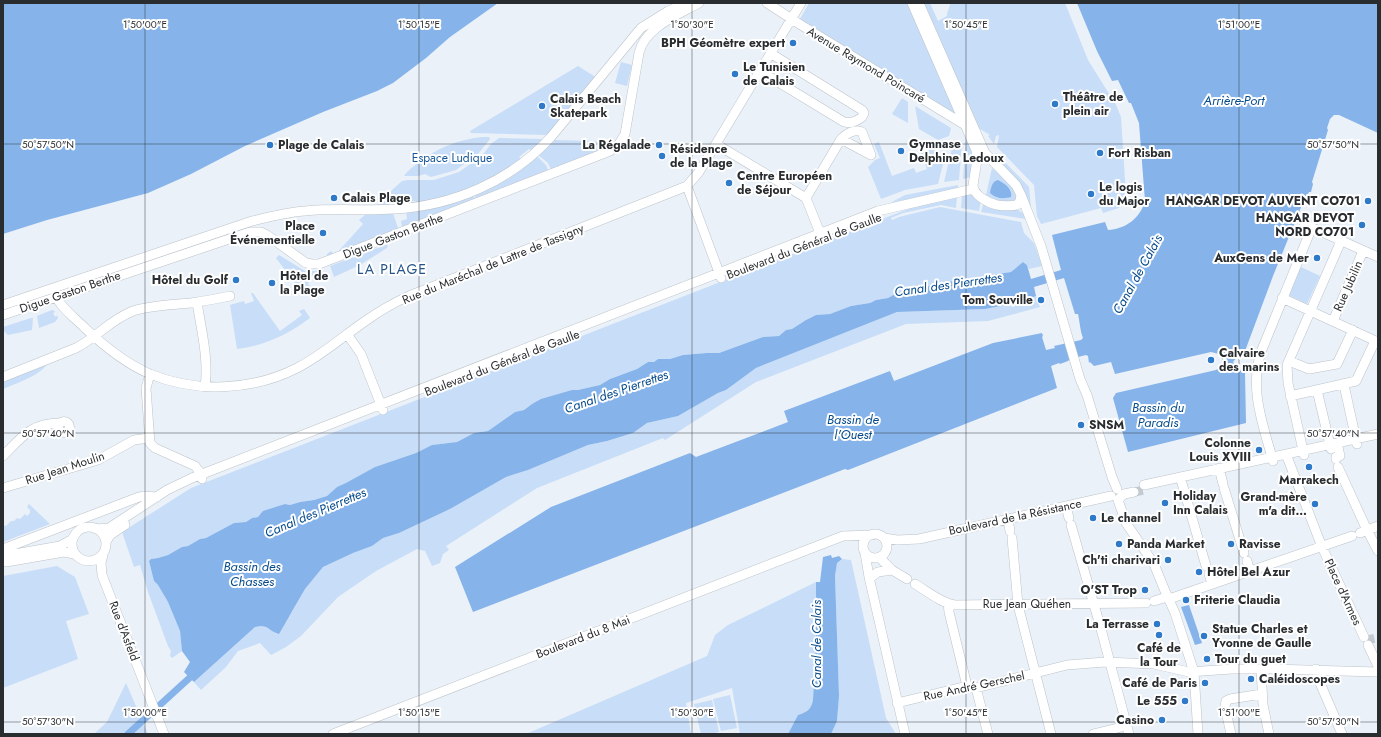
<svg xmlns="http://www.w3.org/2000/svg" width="1381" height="737" font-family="Jost,sans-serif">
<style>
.green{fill:#c8ddf7}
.water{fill:#85b3ea}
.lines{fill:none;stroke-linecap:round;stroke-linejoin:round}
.canal{stroke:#85b3ea;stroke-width:7}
.minor-tunnel{stroke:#c4cad1;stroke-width:9;stroke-dasharray:9 4.5;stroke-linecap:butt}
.minor-casing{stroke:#bcc3ca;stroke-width:10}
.minor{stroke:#fff;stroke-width:9}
.ticks{fill:none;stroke:#2a2d30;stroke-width:1;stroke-opacity:0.45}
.poi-dot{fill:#2f79c9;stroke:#fff;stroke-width:1.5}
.labels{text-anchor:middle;stroke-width:4;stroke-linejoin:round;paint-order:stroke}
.poi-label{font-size:12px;font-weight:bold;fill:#2a2d30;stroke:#fff;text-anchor:start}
.street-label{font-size:12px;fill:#2a2d30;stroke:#fff}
.park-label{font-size:12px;fill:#175698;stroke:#fff}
.water-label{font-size:13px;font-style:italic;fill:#074c8d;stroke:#fff}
.quarter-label{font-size:14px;letter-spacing:1px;fill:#265488;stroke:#fff}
.ticks-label{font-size:10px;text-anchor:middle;fill:#2a2d30;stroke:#fff;stroke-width:4;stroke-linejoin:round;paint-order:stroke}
</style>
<rect width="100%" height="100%" fill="#eaf1f9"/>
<path class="green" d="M809 3H930L938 21 947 16C947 11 950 8 950 3H1065L1088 60 1116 105 1121 117 1126 196 1119 208 1103 213 1101 208 1041 224 1037 216 1034 185 997 147 999 135 996 136 994 144 988 136 990 135 800 19Z
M621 62 632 65 627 86 615 83Z
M578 66 594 76 595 79 548 135 471 133 470 131Z
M902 98 908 102V123L892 114Z
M915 106 951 128 949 136 938 140 919 129Z
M482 137H489L490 139 478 154 456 170 431 177 425 174 418 176H404C407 171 413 167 418 163 437 148 457 140 482 137Z
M499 138 543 139 532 151 529 149 519 157 521 159 500 174 460 193 416 205V201L390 203V207L378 206 379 202 402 181 408 180H434L459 172 476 160 484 153 491 144Z
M966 138 974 151 972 177 963 179Z
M553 140 595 141 600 143 602 152 552 172 548 163 537 154Z
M962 141 959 180 944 182 953 144Z
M879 142 892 176 914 168 916 173 927 169 921 152 936 147 943 164 938 184 905 190 881 199 868 167 875 160 880 158 874 144Z
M996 153 1029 187 1031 208 1030 209 994 159Z
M536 155 546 165 548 170 476 199 474 194Z
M992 168C1001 176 1018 187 1016 200 1005 204 995 200 986 195Z
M958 185V189L890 203 905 195Z
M970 194 981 200 979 211 961 208 962 195Z
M473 195 475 199 402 227 401 221 407 219 406 211Z
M957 196 956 208 941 205 903 213 891 218 892 220 899 217 940 207 1021 222 1024 233 1034 243 1042 266 1029 269 1027 265 1023 262 1011 272 953 281 897 293 888 298 876 300 870 303 851 306 830 314 816 315 806 320 792 329 786 330 779 336 763 337 719 353H707L683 355 670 359H658L654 362H648L637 369 610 379 600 385 578 390H572L532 404 524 410 515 412 488 431 474 433 457 442 432 445 416 453 375 467 346 484 337 487 327 496 314 500 300 502 290 505 285 504 258 517 252 518 246 522 234 523 206 538 200 539 188 546 182 547 168 555 158 558 151 559 149 561 154 581 158 585 168 602 180 631 182 651 172 658 170 656 171 651 168 646 148 592 140 565 134 567 122 532 191 488 890 216 921 204Z
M984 202 1018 210 1023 213 1026 219 981 212Z
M393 213 399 231 327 259V254L331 251 335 255 363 224 359 220 365 215Z
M388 244 387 248 360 265 334 277 330 266Z
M279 255 305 271H319L317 276 313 275 308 284 311 287 309 289H305L298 287 276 258Z
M1301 267 1320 276 1307 304 1288 295Z
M251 293H253L280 331 302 315 299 311 304 309 310 318C289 334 264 346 237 349L230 305 244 301 245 304 254 301Z
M1036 296 1040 307 988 321 906 324 756 382 665 440 663 438 537 488 446 546 449 550 443 554 440 563 432 566 425 551 417 549 376 571 338 597 301 636 286 647 271 655 260 643 238 651 226 667 201 690 194 682 255 627C265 625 269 628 277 634L292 612 305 589 323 567 353 553 372 546 383 538 399 533 450 509 506 477 528 470 588 445 607 441 633 433 647 423 678 416 718 393 726 390 756 368 897 312 985 309 1016 303Z
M52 310 55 311 53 314 56 317 57 315 58 318 55 322 39 328 37 316Z
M31 318H33L32 330 8 335 3 330V327Z
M47 364C41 375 15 384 3 389V381Z
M29 504 50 524 3 542V525L6 526 11 521H14L17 518 20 519 25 514 27 516 30 513V510L27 507Z
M842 559 851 560 886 718 896 734H831L837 721 839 696 835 576 837 563Z
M57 566 75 577 89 614 66 621 78 659 3 688V576Z
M816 582V640L813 700C811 710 807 712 798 715L788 734H740L732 688 686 703 691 734H526L707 656 715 635 728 625Z
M126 683 148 734H94L107 722Z
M730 695 737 728 721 731 713 699Z
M712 700 719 732 710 734H701L694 704Z"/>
<path class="water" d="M3 3H498L450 37 426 58 393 83 377 91 323 112 245 146 191 174 148 193 47 220 3 234Z
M1077 3H1378V133L1339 115H1334L1330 119 1327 128 1328 130 1312 182 1313 184 1311 192H1309L1304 200 1273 276 1245 351 1238 356 1233 362 1239 369 1245 373 1246 423 1128 452 1113 398 1116 393 1216 370 1225 363V361H1223L1219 354 1211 352 1115 374 1111 362 1094 366 1090 362 1089 363 1088 356 1086 355 1070 359 1068 361 1060 364 1059 363 1051 366 1057 388 848 470 845 469 473 612 455 567 551 507 690 453 696 457 788 422 784 411 890 371 894 381 993 343 1042 333 1043 336 1042 337 1046 350 1055 348 1054 346 1081 340 1083 338C1080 330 1080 323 1078 314H1075L1064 278 1034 287 1036 296 1016 303 985 309 897 312 756 368 726 390 718 393 678 416 647 423 633 433 607 441 588 445 528 470 506 477 450 509 399 533 383 538 372 546 353 553 323 567 305 589 279 634C268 631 269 624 255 627L194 682 184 672 190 662 182 651 180 631 168 602 158 585 154 581 149 561 151 559 158 558 168 555 182 547 188 546 200 539 206 538 234 523 246 522 252 518 258 517 263 511 285 504 290 505 300 502 314 500 327 496 337 487 346 483 375 467 416 453 432 445 457 442 474 433 488 431 515 412 524 410 532 404 541 399 572 390H578L600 385 610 379 637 369 648 362H654L658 359H670L683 355 707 353H719L763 337 779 336 786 330 792 329 806 320 816 315 830 314 851 306 870 303 876 300 888 298 897 293 953 281 1011 272 1023 262 1027 265 1031 279 1061 270 1052 235 1105 222 1108 230C1125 229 1140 219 1145 201L1139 123 1131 103H1129L1118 80 1112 81 1097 51Z
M998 180C1004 183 1013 189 1011 197 1003 199 997 199 990 193 991 188 992 181 998 180Z
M831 555 832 558 839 556 842 559 837 563 835 576 839 696 837 721 831 734H788L798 715C807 712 811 710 813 700L816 640V582H820L823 557Z
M1189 605 1202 643 1195 645 1181 607Z"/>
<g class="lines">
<path class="canal" d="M128 734 196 672"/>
<path class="minor-tunnel" d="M1134 492 1145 490
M1369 635 1371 644"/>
<defs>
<path id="minor" d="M767 3 801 25 965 125
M912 3 976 150 977 160
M919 3 985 153 1016 185 1021 195 1041 246 1080 379 1087 395 1112 477 1117 489
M760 71 844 122C851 124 857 121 862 117L864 113 862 110 770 53
M716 144 806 198 822 238
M981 156 977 160 973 185C973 195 988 203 997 205 1003 206 1011 206 1017 205L1020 201 1021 195
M687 186 721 278
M806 198 841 139C846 134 855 128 862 132L871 155 841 139
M1304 224 1378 257
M56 297C63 310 75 318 85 328 105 347 125 363 150 374 196 393 252 391 297 368 321 356 342 337 364 322 378 312 393 303 409 296L687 186 699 172 801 3
M1282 298 1378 342
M197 302C201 329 209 359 205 387
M3 305 252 221C270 217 287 212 305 211 335 208 365 211 394 209 453 206 511 181 551 137L641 28 668 11 687 3
M3 315 250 232H261L267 235 306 263 312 264H319L610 151 619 144 625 134 639 53C645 27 678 15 699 3
M1333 321 1363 251
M347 334 361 354 383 410
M1289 361 1309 369 1337 364 1353 330
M150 374 146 388 150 443 155 448 195 466 199 471 202 479
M3 377 76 348C97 337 110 320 133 311 152 305 171 305 191 303 204 301 217 299 230 296
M1344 385 1357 444
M1317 390 1331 449
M1290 396 1356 381 1375 341
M58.5 427a5.5 5.5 0 1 1 11 0a5.5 5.5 0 1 1-11 0Z
M1286 454 1322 547 1364 637
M1304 455 1288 383 1287 365 1341 241
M3 456C22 437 31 423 60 423
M1336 459V457L1340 456 1337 443
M1273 461C1263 425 1249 389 1261 352L1312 227
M1338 467 1367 530 1378 551
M1219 468 1223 484
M1180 477 1185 493
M1144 485 1378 434
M3 488 98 460 134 440 149 438
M1224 488 1244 553
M1186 497 1206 566
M1118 500 1126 523 1154 564 1165 591 1175 613 1194 672 1198 734
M1118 500 1124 494 1134 492
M1066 506 1069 518
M1008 519 1010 531
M1071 525 1099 622
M72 544a17 17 0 1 1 34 0a17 17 0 1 1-34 0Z
M96 529 109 528 167 490 192 478 878 211 973 189
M1360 533 1378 526
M863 546a12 12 0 1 1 24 0a12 12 0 1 1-24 0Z
M884 538 897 540 919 539 1111 496
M1012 538 1018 605 1051 734
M106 542 110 535 125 525
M3 549 139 497 143 496 157 497
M865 553 869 577 905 734
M103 555 101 563 102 575 164 734
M3 556 60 546 73 539
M879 557 892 570 907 579
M1247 561 1250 571
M6 562 64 552 74 554
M1209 574 1212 584
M871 577 878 572 892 570
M915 584C927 591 941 603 955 605L1146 603
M1169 599 1352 536
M1154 601 1167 597
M948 603 949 612 967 686
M1101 629 1129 734
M1368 645 1378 666
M1261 669 1263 705 1269 734
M1316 669 1317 676 1342 734
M976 688 988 734
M897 703 967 686 976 688 1067 665 1105 662 1154 664 1189 672 1232 669H1271L1378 672
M333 734 843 536 872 535
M1093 734 1126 726
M1231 734 1225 707 1226 701 1230 699 1262 694"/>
</defs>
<use href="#minor" class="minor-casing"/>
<use href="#minor" class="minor"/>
</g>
<path class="ticks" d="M145 3V734M419 3V734M692 3V734M966 3V734M1239 3V734M3 144H1378M3 433H1378M3 722H1378"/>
<g class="poi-dot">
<circle cx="793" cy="43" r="4"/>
<circle cx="735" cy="74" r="4"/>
<circle cx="1055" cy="104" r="4"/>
<circle cx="542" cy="106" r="4"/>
<circle cx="270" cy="145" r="4"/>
<circle cx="659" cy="145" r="4"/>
<circle cx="901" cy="151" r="4"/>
<circle cx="1100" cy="153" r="4"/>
<circle cx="662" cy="156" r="4"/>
<circle cx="729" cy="183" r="4"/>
<circle cx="1091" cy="194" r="4"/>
<circle cx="334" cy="198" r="4"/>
<circle cx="1368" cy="201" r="4"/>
<circle cx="1362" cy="225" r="4"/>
<circle cx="323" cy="233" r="4"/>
<circle cx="1317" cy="258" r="4"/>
<circle cx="236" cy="280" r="4"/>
<circle cx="272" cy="283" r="4"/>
<circle cx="1041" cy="300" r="4"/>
<circle cx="1211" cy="360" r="4"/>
<circle cx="1081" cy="425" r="4"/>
<circle cx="1259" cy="450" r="4"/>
<circle cx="1309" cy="467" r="4"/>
<circle cx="1165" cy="503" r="4"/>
<circle cx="1315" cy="504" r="4"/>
<circle cx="1093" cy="518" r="4"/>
<circle cx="1119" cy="544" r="4"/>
<circle cx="1231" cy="544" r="4"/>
<circle cx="1168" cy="560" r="4"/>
<circle cx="1199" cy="572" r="4"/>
<circle cx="1145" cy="590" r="4"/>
<circle cx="1186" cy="600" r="4"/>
<circle cx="1157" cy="624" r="4"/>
<circle cx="1159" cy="635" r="4"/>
<circle cx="1204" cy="636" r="4"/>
<circle cx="1207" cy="659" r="4"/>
<circle cx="1251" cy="679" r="4"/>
<circle cx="1205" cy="683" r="4"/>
<circle cx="1185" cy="701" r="4"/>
<circle cx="1162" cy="720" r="4"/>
</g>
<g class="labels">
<g class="poi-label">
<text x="785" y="47" text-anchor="end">BPH Géomètre expert</text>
<text x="743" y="71">Le Tunisien<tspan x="743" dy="14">de Calais</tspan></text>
<text x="1063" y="101">Théâtre de<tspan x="1063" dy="14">plein air</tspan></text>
<text x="550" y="103">Calais Beach<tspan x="550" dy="14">Skatepark</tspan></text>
<text x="909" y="148">Gymnase<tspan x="909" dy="14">Delphine Ledoux</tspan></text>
<text x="278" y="149">Plage de Calais</text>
<text x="651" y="149" text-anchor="end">La Régalade</text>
<text x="670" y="153">Résidence<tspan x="670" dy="14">de la Plage</tspan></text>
<text x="1108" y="157">Fort Risban</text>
<text x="737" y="180">Centre Européen<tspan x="737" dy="14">de Séjour</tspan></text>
<text x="1099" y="191">Le logis<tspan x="1099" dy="14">du Major</tspan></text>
<text x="342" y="202">Calais Plage</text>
<text x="1360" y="205" text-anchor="end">HANGAR DEVOT AUVENT CO701</text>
<text x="1354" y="222" text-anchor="end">HANGAR DEVOT<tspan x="1354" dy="14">NORD CO701</tspan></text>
<text x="315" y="230" text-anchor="end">Place<tspan x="315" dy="14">Événementielle</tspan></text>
<text x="1309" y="262" text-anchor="end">AuxGens de Mer</text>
<text x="280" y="280">Hôtel de<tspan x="280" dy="14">la Plage</tspan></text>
<text x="228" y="284" text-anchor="end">Hôtel du Golf</text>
<text x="1033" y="304" text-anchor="end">Tom Souville</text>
<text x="1219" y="357">Calvaire<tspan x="1219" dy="14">des marins</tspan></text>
<text x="1089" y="429">SNSM</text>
<text x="1251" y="447" text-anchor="end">Colonne<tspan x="1251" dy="14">Louis XVIII</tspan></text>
<text x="1309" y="484" text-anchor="middle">Marrakech</text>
<text x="1173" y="500">Holiday<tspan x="1173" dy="14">Inn Calais</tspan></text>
<text x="1307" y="501" text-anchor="end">Grand-mère<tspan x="1307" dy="14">m'a dit...</tspan></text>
<text x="1101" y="522">Le channel</text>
<text x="1127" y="548">Panda Market</text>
<text x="1239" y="548">Ravisse</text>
<text x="1160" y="564" text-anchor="end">Ch'ti charivari</text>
<text x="1207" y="576">Hôtel Bel Azur</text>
<text x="1137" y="594" text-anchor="end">O'ST Trop</text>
<text x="1194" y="604">Friterie Claudia</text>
<text x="1149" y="628" text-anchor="end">La Terrasse</text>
<text x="1212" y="633">Statue Charles et<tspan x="1212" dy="14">Yvonne de Gaulle</tspan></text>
<text x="1159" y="652" text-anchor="middle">Café de<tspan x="1159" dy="14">la Tour</tspan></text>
<text x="1215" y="663">Tour du guet</text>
<text x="1259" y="683">Caléidoscopes</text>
<text x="1197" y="687" text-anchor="end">Café de Paris</text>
<text x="1177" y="705" text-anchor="end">Le 555</text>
<text x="1154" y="724" text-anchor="end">Casino</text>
</g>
<g class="street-label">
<text transform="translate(866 65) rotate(31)" y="4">Avenue Raymond Poincaré</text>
<text transform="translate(393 236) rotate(-21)" y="4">Digue Gaston Berthe</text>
<text transform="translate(804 246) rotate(-21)" y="4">Boulevard du Général de Gaulle</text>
<text transform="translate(493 264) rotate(-22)" y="4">Rue du Maréchal de Lattre de Tassigny</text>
<text transform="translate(1348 286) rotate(-66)" y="4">Rue Jubilin</text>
<text transform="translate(70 292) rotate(-19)" y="4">Digue Gaston Berthe</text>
<text transform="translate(502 363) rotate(-21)" y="4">Boulevard du Général de Gaulle</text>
<text transform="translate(65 468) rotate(-18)" y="4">Rue Jean Moulin</text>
<text transform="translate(1015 517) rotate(-12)" y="4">Boulevard de la Résistance</text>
<text transform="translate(1343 592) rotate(65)" y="4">Place d'Armes</text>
<text x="1027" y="608">Rue Jean Quéhen</text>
<text transform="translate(124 631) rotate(69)" y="4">Rue d'Asfeld</text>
<text transform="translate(583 637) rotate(-21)" y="4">Boulevard du 8 Mai</text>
<text transform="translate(974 686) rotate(-12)" y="4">Rue André Gerschel</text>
</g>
<g class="park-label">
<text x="452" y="162">Espace Ludique</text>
</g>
<g class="water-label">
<text x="1234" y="105">Arrière-Port</text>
<text transform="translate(1137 274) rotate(-61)" y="5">Canal de Calais</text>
<text transform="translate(948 284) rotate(-8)" y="5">Canal des Pierrettes</text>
<text transform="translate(616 391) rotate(-19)" y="5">Canal des Pierrettes</text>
<text x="1158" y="412">Bassin du<tspan x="1158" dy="15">Paradis</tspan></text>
<text x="853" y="424">Bassin de<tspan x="853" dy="15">l'Ouest</tspan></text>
<text transform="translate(315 512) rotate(-23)" y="5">Canal des Pierrettes</text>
<text x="252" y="571">Bassin des<tspan x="252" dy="15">Chasses</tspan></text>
<text transform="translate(816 644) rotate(-90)" y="5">Canal de Calais</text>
</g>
<g class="quarter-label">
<text x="392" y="274">LA PLAGE</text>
</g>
</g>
<g class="ticks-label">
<text x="145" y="28">1°50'00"E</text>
<text x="419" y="28">1°50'15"E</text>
<text x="692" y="28">1°50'30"E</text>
<text x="966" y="28">1°50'45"E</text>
<text x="1239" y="28">1°51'00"E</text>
<text x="48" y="148">50°57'50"N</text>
<text x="1333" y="148">50°57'50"N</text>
<text x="48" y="437">50°57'40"N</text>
<text x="1333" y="437">50°57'40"N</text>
<text x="145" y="716">1°50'00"E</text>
<text x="419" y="716">1°50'15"E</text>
<text x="692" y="716">1°50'30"E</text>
<text x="966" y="716">1°50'45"E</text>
<text x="1239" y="716">1°51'00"E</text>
<text x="48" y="725">50°57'30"N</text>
<text x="1333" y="725">50°57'30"N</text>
</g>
<rect width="1381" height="737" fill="none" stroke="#2a2d30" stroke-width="8"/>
</svg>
